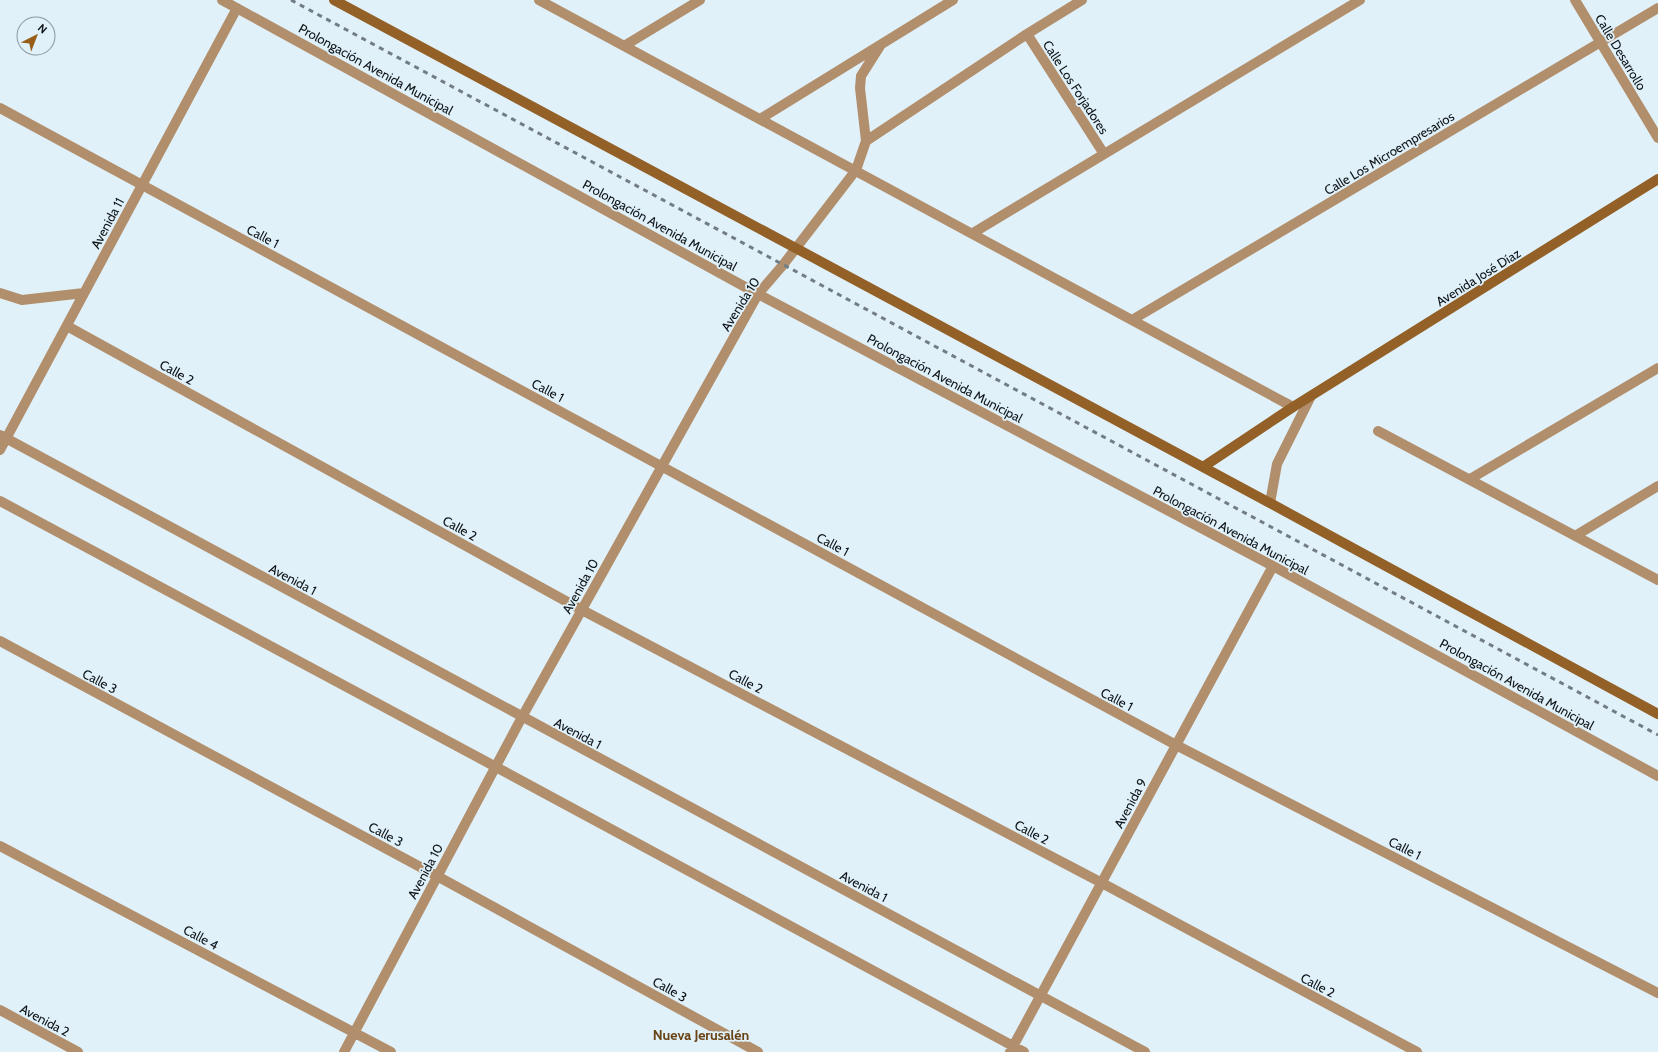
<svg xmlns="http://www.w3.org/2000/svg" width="1658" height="1052" font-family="Cabin,sans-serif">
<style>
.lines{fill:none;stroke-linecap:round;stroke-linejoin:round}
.street{stroke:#b28f6c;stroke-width:10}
.secondary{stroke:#936127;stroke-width:10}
.rail{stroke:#727d83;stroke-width:3;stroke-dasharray:5 5;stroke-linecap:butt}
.labels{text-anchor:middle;stroke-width:3.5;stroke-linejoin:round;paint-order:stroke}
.street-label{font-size:13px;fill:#0d1316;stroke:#e0f1fa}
.neighbourhood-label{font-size:14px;font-weight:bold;fill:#6a4315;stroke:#e0f1fa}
</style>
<rect width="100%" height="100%" fill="#e0f1fa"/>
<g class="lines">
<path class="street" d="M222 0 758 294 1273 566 1658 776
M539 0 1293 407
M1575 0 1658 138
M1027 34 1104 154
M624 46 700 0
M0 108 1176 745 1658 993
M760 119 953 0
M866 141 860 88 861 76 880 46
M973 233 1360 0
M0 293 22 300 84 293
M1132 320 1658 8
M67 326 582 610 1102 883 1417 1052
M1378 431 1658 580
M0 435 1145 1052
M0 450 237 8
M1470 479 1658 368
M0 501 496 767 1024 1052
M1270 503 1277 464 1311 396
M1575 536 1658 486
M0 641 437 876 758 1052
M0 846 391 1052
M0 1010 78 1052
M344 1052 522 717 758 294 783 265 856 170 866 141 1027 34 1082 0
M1010 1052 1273 566"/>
<path class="secondary" d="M334 0 1270 503 1658 714
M1203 467 1293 407 1658 179"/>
<path class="rail" d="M291 0 1658 735"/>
</g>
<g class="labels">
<g class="street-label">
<text transform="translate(1621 52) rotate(59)" y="5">Calle Desarrollo</text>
<text transform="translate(376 69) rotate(29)" y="5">Prolongación Avenida Municipal</text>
<text transform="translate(1076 87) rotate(57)" y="5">Calle Los Forjadores</text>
<text transform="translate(1389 153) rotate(-31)" y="5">Calle Los Microempresarios</text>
<text transform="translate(107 223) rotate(-62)" y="5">Avenida 11</text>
<text transform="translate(660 225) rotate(29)" y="5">Prolongación Avenida Municipal</text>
<text transform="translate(263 236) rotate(28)" y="5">Calle 1</text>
<text transform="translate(1478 277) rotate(-32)" y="5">Avenida José Díaz</text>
<text transform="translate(740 304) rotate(-58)" y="5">Avenida 10</text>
<text transform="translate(177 372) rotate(29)" y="5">Calle 2</text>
<text transform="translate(945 378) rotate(28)" y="5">Prolongación Avenida Municipal</text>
<text transform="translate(548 390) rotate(28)" y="5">Calle 1</text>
<text transform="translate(460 528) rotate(29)" y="5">Calle 2</text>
<text transform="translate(1231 530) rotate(28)" y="5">Prolongación Avenida Municipal</text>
<text transform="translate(833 544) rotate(28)" y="5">Calle 1</text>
<text transform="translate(293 579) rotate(28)" y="5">Avenida 1</text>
<text transform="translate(580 586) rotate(-61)" y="5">Avenida 10</text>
<text transform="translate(100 681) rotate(28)" y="5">Calle 3</text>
<text transform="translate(746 681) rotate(28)" y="5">Calle 2</text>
<text transform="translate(1517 684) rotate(29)" y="5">Prolongación Avenida Municipal</text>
<text transform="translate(1117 699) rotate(28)" y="5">Calle 1</text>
<text transform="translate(578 733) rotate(28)" y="5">Avenida 1</text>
<text transform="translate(1130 803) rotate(-62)" y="5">Avenida 9</text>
<text transform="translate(1032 832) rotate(28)" y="5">Calle 2</text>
<text transform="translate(386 834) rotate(28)" y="5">Calle 3</text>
<text transform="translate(1405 848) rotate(27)" y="5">Calle 1</text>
<text transform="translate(425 871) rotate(-62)" y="5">Avenida 10</text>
<text transform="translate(864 886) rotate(28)" y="5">Avenida 1</text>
<text transform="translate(201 937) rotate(28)" y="5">Calle 4</text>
<text transform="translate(1318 985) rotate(28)" y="5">Calle 2</text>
<text transform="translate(670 989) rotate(29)" y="5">Calle 3</text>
<text transform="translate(45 1020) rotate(28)" y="5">Avenida 2</text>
</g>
<g class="neighbourhood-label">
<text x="701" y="1040">Nueva Jerusalén</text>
</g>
</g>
<g transform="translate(36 36) rotate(42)"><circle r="19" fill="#e0f1fa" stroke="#8c989f"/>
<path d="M0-3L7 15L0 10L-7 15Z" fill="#965e18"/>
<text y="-6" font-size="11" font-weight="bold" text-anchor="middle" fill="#0d1316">N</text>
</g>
</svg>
